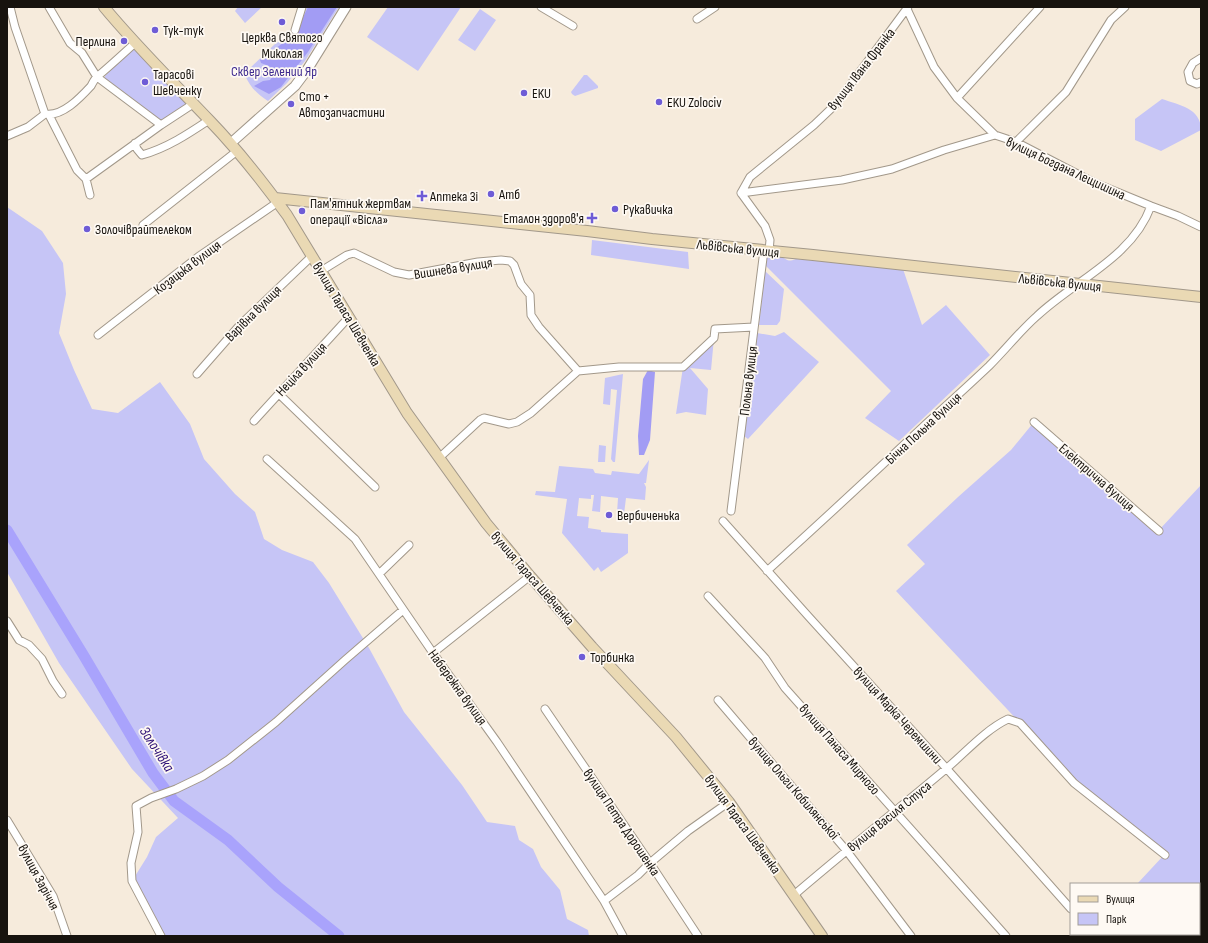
<svg xmlns="http://www.w3.org/2000/svg" width="1208" height="943" font-family="'Sofia Sans Condensed',sans-serif">
<style>
.green{fill:#c6c5f6}
.forest{fill:#a29cf4}
.lines{fill:none;stroke-linecap:round;stroke-linejoin:round}
.river{stroke:#a9a3fc;stroke-width:11}
.minor-casing{stroke:#a2988a;stroke-width:9}
.tertiary-casing{stroke:#a2988a;stroke-width:11}
.secondary-casing{stroke:#a2988a;stroke-width:12}
.minor{stroke:#fff;stroke-width:7}
.tertiary{stroke:#fff;stroke-width:9}
.secondary{stroke:#ead9b4;stroke-width:10}
.poi-dot{fill:#6e5cd6;stroke:#fef9f3;stroke-width:1.5}
.labels{text-anchor:middle;stroke-width:3.5;stroke-linejoin:round;paint-order:stroke}
.poi-label{font-size:14px;fill:#17130e;stroke:#fef9f3;text-anchor:start}
.street-label{font-size:14px;fill:#17130e;stroke:#fef9f3}
.park-label{font-size:14px;fill:#402c90;stroke:#fef9f3}
.water-label{font-size:15px;font-style:italic;fill:#301378;stroke:#fef9f3}
</style>
<rect width="100%" height="100%" fill="#f6ebdc"/>
<path class="green" d="M238 7H262L245 23 235 11Z
M305 7H339L305 61 287 83 268 101C257 94 250 87 245 75L247 71 275 44 293 32Z
M388 7H461L418 71 367 37Z
M480 9 496 20 475 51 458 40Z
M133 46 187 104 160 121 104 80 105 76Z
M584 75H587L598 86V88L575 96 572 94 571 92Z
M1162 99C1179 105 1201 108 1201 130L1161 151 1135 140V119Z
M7 207 42 231 63 263 66 294 59 333 74 370 92 409 118 413 160 382 190 424 204 459 235 494 255 512 264 539 282 550 313 562 329 583 369 648 404 712 462 785 487 822 515 826 519 840 533 849 541 867 560 890 567 919 588 930 589 936H161L132 881 147 857 156 837 178 818 132 769 59 663 7 572Z
M592 240 688 252 689 269 591 255Z
M767 255C771 256 777 256 781 257 789 260 787 262 796 259L903 269 922 325 946 305 990 355 899 441 865 418 891 391 765 265Z
M765 271 784 289 780 321 777 325H759Z
M784 332 819 362 748 439 744 436 757 333 775 336Z
M714 338 711 370 690 368 708 389 706 415 686 412 676 414 683 367Z
M623 374 615 462H613L611 459 617 390 611 389 610 405 603 404 605 378Z
M1034 422 1160 529 1201 485V936H1072L1075 934H1199V884H1137L1164 855 1074 783 1020 723 896 591 925 564 907 545 958 497 1011 450Z
M599 445 606 446 605 462H598Z
M650 453 646 483H644L646 487 645 500 626 498 624 514 617 513 618 498 601 496 600 512 592 511 594 495H591V499L579 498 577 516 589 517 588 528 601 530V532L628 534V553L601 572 598 567 594 571 562 533 567 499 535 495 536 491 555 492 559 466 593 469 595 473 611 475 612 471 639 474 649 460Z"/>
<path class="forest" d="M308 7H337L308 52 281 87 269 94 254 86 263 81 270 80 275 73 269 66 261 63 260 60 295 34Z
M648 370 655 372 650 440 644 455H639L638 436 643 379Z"/>
<g class="lines">
<path class="river" d="M7 530 84 656 153 773 174 801 228 840 278 887 339 936"/>
<defs>
<path id="minor" d="M10 7 15 27 45 114
M49 7 70 43 82 53 97 77 161 125
M541 7 573 26
M907 9 934 67 957 98 995 135
M697 19 715 7
M295 30 302 7
M1201 58 1193 63 1188 72 1190 81 1197 84 1201 82
M957 98 1040 7
M49 115 77 170 86 179 90 195
M7 136 28 127 45 114C62 117 80 98 91 86 93 82 95 78 98 76 111 65 123 54 135 43
M1016 142 1066 92 1111 20 1125 7
M135 143 137 149 142 155C167 148 188 134 209 120
M86 179 161 125 193 104
M741 193 842 180 892 169 944 150 995 135 1016 142 1095 183 1151 206 1178 216 1201 227
M741 193 750 177 814 125 836 104 908 7
M741 193 765 226 770 240 769 251
M143 225 237 151
M321 271 347 255 354 253 394 272 409 275 478 262 501 260 510 261 514 265 521 284 530 295 531 315 539 327 578 371
M98 335 198 257 278 202
M197 374 239 326 312 256
M279 394 375 487
M254 421 349 317
M1034 422 1159 531
M439 458 480 420 484 418 509 424 517 422 531 413 578 371 619 367H683L714 338 715 329 754 327
M267 459 355 539 433 653 497 742 604 901 623 936
M731 511 764 250
M723 521 809 617 947 769 1071 909
M767 571C821 522 874 473 927 423 948 404 969 385 989 366 1006 349 1020 331 1037 316 1075 280 1132 258 1151 206
M379 574 409 545
M708 596 765 658 785 688 1006 936
M7 621 19 640 29 645 42 659 53 681 62 694
M433 653 530 576
M718 700 846 850 911 936
M545 709 650 863 698 936
M7 820 53 896 67 936
M794 895C844 852 896 811 947 768 966 752 985 730 1008 719L1020 723 1074 783 1165 855
M604 901 638 875 650 863 688 831 729 802
M161 936 132 881 131 863 138 832 136 806 151 798 176 789 203 776 228 760 276 722 345 660 403 610"/>
<path id="tertiary" d="M231 143 295 86 307 70 346 7"/>
<path id="secondary" d="M104 7C137 47 174 83 210 121 238 150 263 182 287 215L407 413 486 523 530 576 592 647 676 737 729 802 822 936
M275 198 587 231 652 239 813 255 1201 297"/>
</defs>
<use href="#minor" class="minor-casing"/>
<use href="#tertiary" class="tertiary-casing"/>
<use href="#secondary" class="secondary-casing"/>
<use href="#minor" class="minor"/>
<use href="#tertiary" class="tertiary"/>
<use href="#secondary" class="secondary"/>
</g>
<g class="poi-dot">
<circle cx="282" cy="22" r="4"/>
<circle cx="155" cy="30" r="4"/>
<circle cx="124" cy="41" r="4"/>
<circle cx="145" cy="82" r="4"/>
<circle cx="524" cy="93" r="4"/>
<circle cx="659" cy="102" r="4"/>
<circle cx="291" cy="104" r="4"/>
<circle cx="491" cy="194" r="4"/>
<path d="M420 190h4v4h4v4h-4v4h-4v-4h-4v-4h4z"/>
<circle cx="615" cy="209" r="4"/>
<circle cx="302" cy="211" r="4"/>
<path d="M590 212h4v4h4v4h-4v4h-4v-4h-4v-4h4z"/>
<circle cx="87" cy="229" r="4"/>
<circle cx="609" cy="515" r="4"/>
<circle cx="582" cy="657" r="4"/>
</g>
<g class="labels">
<g class="poi-label">
<text x="163" y="35">Тук-тук</text>
<text x="282" y="42" text-anchor="middle">Церква Святого<tspan x="282" dy="16">Миколая</tspan></text>
<text x="116" y="46" text-anchor="end">Перлина</text>
<text x="153" y="79">Тарасові<tspan x="153" dy="16">Шевченку</tspan></text>
<text x="532" y="98">EKU</text>
<text x="299" y="101">Сто +<tspan x="299" dy="16">Автозапчастини</tspan></text>
<text x="667" y="107">EKU Zolociv</text>
<text x="499" y="199">Атб</text>
<text x="430" y="201">Аптека 3і</text>
<text x="310" y="208">Пам'ятник жертвам<tspan x="310" dy="16">операції «Вісла»</tspan></text>
<text x="623" y="214">Рукавичка</text>
<text x="584" y="223" text-anchor="end">Еталон здоров'я</text>
<text x="95" y="234">Золочіврайтелеком</text>
<text x="617" y="520">Вербиченька</text>
<text x="590" y="662">Торбинка</text>
</g>
<g class="street-label">
<text transform="translate(861 69) rotate(-52)" y="5">вулиця Івана Франка</text>
<text transform="translate(1066 168) rotate(25)" y="5">вулиця Богдана Лещишина</text>
<text transform="translate(738 248) rotate(6)" y="5">Львівська вулиця</text>
<text transform="translate(187 267) rotate(-37)" y="5">Козацька вулиця</text>
<text transform="translate(453 268) rotate(-9)" y="5">Вишнева вулиця</text>
<text transform="translate(1060 282) rotate(6)" y="5">Львівська вулиця</text>
<text transform="translate(253 313) rotate(-45)" y="5">Варівна вулиця</text>
<text transform="translate(347 314) rotate(59)" y="5">вулиця Тараса Шевченка</text>
<text transform="translate(301 369) rotate(-47)" y="5">Неціла вулиця</text>
<text transform="translate(748 381) rotate(-83)" y="5">Польна вулиця</text>
<text transform="translate(923 428) rotate(-43)" y="5">Бічна Польна вулиця</text>
<text transform="translate(1097 477) rotate(41)" y="5">Електрична вулиця</text>
<text transform="translate(533 578) rotate(49)" y="5">вулиця Тараса Шевченка</text>
<text transform="translate(458 687) rotate(54)" y="5">Набережна вулиця</text>
<text transform="translate(898 715) rotate(48)" y="5">вулиця Марка Черемшини</text>
<text transform="translate(840 749) rotate(49)" y="5">вулиця Панаса Мирного</text>
<text transform="translate(794 788) rotate(49)" y="5">вулиця Ольги Кобилянської</text>
<text transform="translate(889 816) rotate(-39)" y="5">вулиця Василя Стуса</text>
<text transform="translate(622 822) rotate(56)" y="5">вулиця Петра Дорошенка</text>
<text transform="translate(743 824) rotate(54)" y="5">вулиця Тараса Шевченка</text>
<text transform="translate(39 877) rotate(62)" y="5">вулиця Заріччя</text>
</g>
<g class="park-label">
<text x="274" y="76">Сквер Зелений Яр</text>
</g>
<g class="water-label">
<text transform="translate(157 749) rotate(57)" y="5">Золочівка</text>
</g>
</g>
<rect width="1208" height="943" fill="none" stroke="#17130e" stroke-width="16"/>
<rect x="1070" y="883" width="130" height="52" fill="#fef9f3" stroke="#a29d97"/>
<rect x="1078" y="896" width="20" height="6" fill="#ead9b4" stroke="#a29d97"/>
<text x="1106" y="903" font-size="12" fill="#17130e">Вулиця</text>
<rect x="1078" y="913" width="20" height="12" fill="#c6c5f6" stroke="#a29d97"/>
<text x="1106" y="923" font-size="12" fill="#17130e">Парк</text>
</svg>
